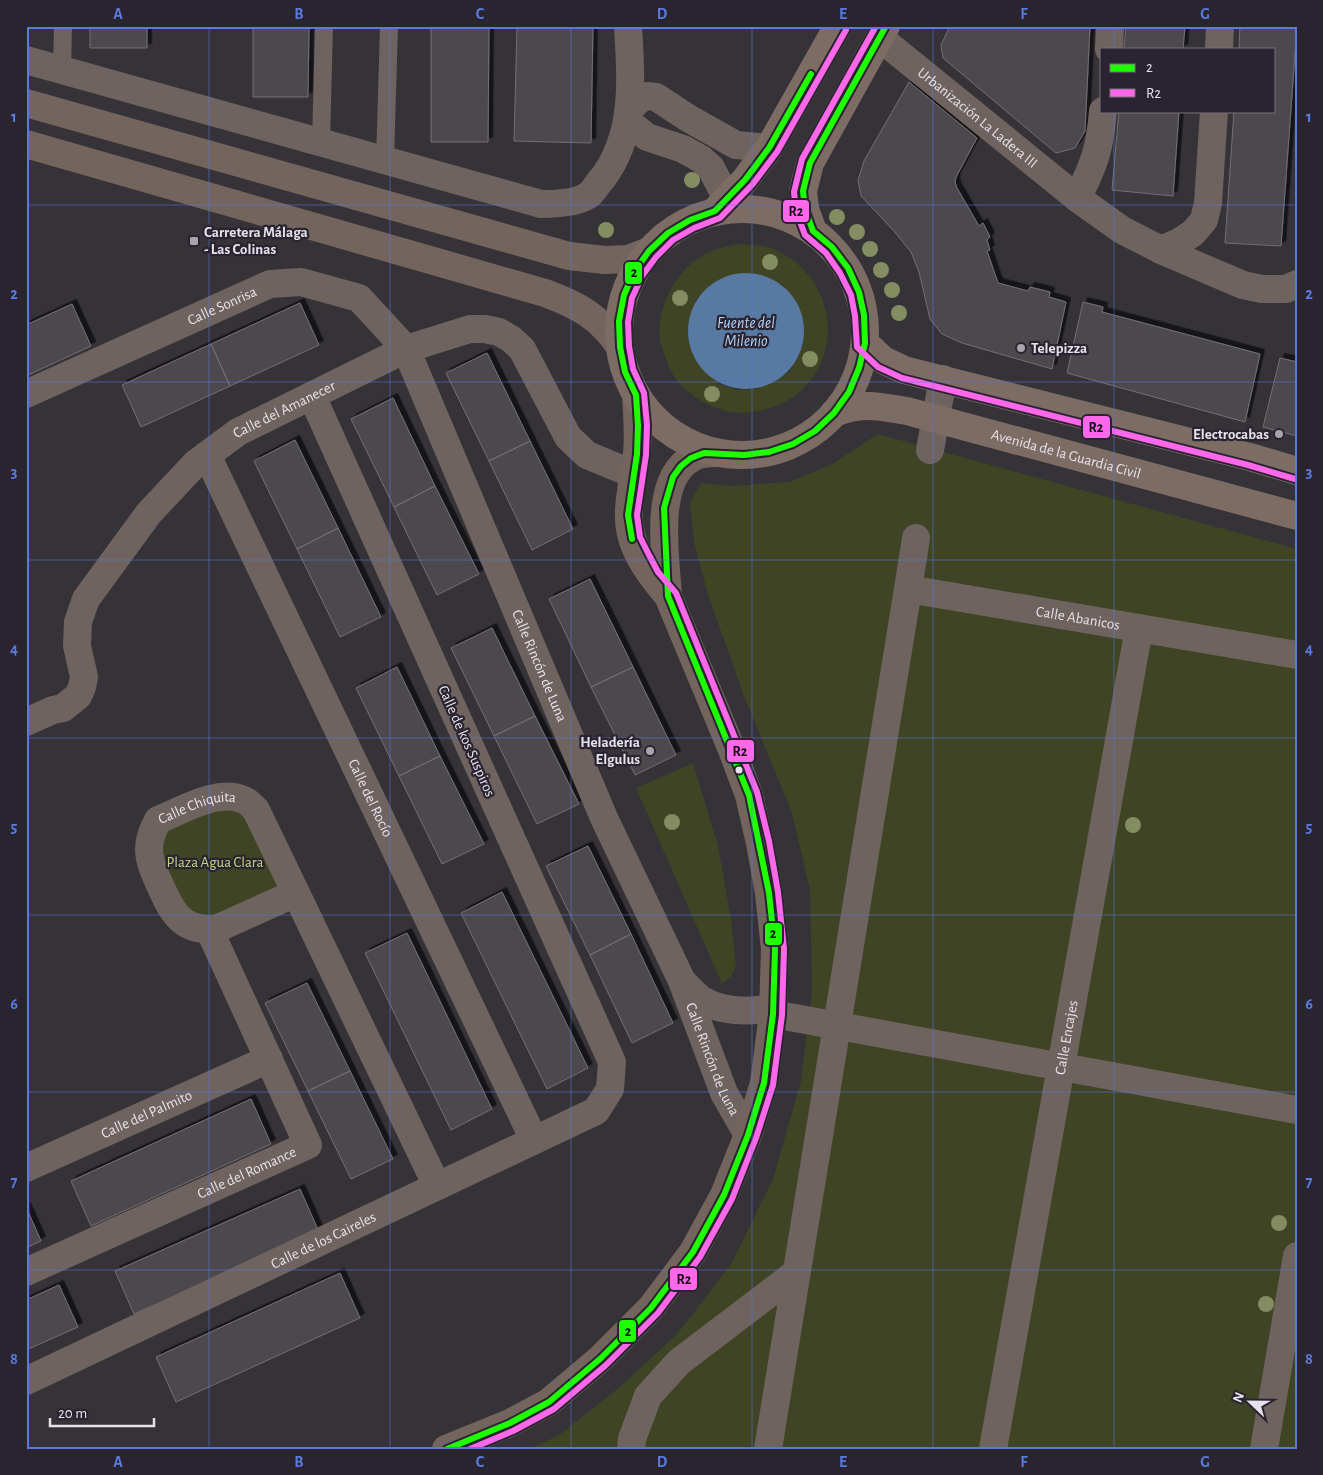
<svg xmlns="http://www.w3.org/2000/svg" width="1323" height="1475" font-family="'Alegreya Sans',sans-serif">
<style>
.green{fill:#3f4425;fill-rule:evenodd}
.water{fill:#5879a1}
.building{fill:#4c484d;stroke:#746f74;filter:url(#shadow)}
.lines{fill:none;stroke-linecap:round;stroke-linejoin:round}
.lane{stroke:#6e635e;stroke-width:18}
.street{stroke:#6e635e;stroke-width:28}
.secondary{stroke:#74645e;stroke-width:28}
.primary{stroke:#7d6c64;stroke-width:28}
.bus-1-casing{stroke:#2a2431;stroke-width:10}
.bus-2-casing{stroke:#2a2431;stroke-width:10}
.bus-1{stroke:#1eff00;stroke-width:6}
.bus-2{stroke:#fd68ea;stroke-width:6}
.tree{fill:#848c61}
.grid{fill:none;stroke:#597ade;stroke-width:1;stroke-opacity:0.55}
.poi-dot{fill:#a8a4ac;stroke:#2a2431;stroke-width:2}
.bus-dot{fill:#e6e2eb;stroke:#2a2431;stroke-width:2}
.labels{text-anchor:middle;stroke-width:4.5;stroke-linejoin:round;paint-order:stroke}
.street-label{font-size:15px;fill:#e6e2eb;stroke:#2a2431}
.poi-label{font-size:15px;font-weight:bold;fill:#e6e2eb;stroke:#2a2431;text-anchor:start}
.park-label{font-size:15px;fill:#c4d683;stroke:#2a2431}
.water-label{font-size:16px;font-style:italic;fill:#b3d4fb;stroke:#2a2431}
.line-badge{stroke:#2a2431;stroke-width:2}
.pale-badge-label{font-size:14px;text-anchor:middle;font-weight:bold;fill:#111}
.neatline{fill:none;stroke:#597ade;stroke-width:2}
.grid-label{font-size:16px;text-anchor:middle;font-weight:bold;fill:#597ade}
</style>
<defs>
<filter id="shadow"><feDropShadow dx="4.5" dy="-4.5" stdDeviation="0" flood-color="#0009"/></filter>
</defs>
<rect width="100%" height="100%" fill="#353238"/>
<path class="green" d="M740 244C749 245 758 245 767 247 779 250 793 259 802 268 853 319 825 405 752 412 738 414 724 412 712 406 693 398 674 383 667 362 665 355 662 348 660 341 655 305 680 262 714 250 722 247 732 246 740 244ZM747 273 766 276 783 285 803 319 804 338 799 356 789 372 756 389 737 390 719 384 696 300C713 281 722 276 747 273Z
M878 434 1297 549V1449H530L559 1435 622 1385 678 1333 731 1264 773 1179 801 1081 812 990 810 890 792 813 744 696 708 595 694 542 690 503 701 483 731 486 789 482 832 464Z
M693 763 718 846 731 919 736 966 731 976 722 984 636 788Z
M232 796 296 893 190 926 151 834Z"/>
<path class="water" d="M688 331a58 58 0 1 1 116 0a58 58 0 1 1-116 0Z"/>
<path class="building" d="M90 26H147V48H90Z
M253 26H309L308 97H253Z
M431 26H489L488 142H431Z
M517 26H593L591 143 514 141Z
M950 26H1090L1085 131 1075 148 1056 153 943 58 941 45Z
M1126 26H1185L1183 49H1124Z
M1240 26H1297L1281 246 1225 243 1234 111H1274V49H1239Z
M909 82 977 138 956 177 955 182 957 188 979 226 983 223 990 237 987 240 990 250 987 251 998 283 1028 291 1030 287 1050 292 1049 297 1066 302 1052 369 962 343 942 334 930 319 919 272 911 252 894 231 861 196 858 180 864 161Z
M1119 111H1179L1173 196 1112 190Z
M1083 302 1103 307 1102 312 1260 354 1245 422 1067 373Z
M300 303 319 345 230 386 211 344Z
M72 304 91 346 26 376V325Z
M211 344 230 386 141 427 122 385Z
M487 353 530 441 489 461 446 373Z
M1280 358 1297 362V436L1263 427Z
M393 398 435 486 394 507 351 419Z
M295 440 338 528 297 549 254 461Z
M530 441 573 529 532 550 489 461Z
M435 486 479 574 437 595 394 507Z
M338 528 381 617 340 637 297 549Z
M590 579 633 667 591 687 549 599Z
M492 628 535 716 494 736 451 648Z
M397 667 440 756 399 776 356 688Z
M633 667 676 755 635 775 591 687Z
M535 716 579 804 537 824 494 736Z
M440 756 484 844 442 864 399 776Z
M588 846 631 934 590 955 546 866Z
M502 892 588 1068 547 1089 461 913Z
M407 933 492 1109 451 1130 365 953Z
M631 934 673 1023 632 1043 590 955Z
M307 983 350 1071 308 1091 265 1003Z
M350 1071 393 1159 351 1179 308 1091Z
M251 1099 271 1144 91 1226 71 1181Z
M300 1189 319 1232 134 1314 115 1271Z
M26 1207 41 1241 26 1248Z
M340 1273 360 1318 176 1402 156 1357Z
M59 1285 78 1327 26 1350V1300Z"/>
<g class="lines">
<path class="lane" d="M62 70 63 26
M321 143 324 26
M385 161 389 26"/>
<g class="street">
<path id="s1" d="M880 38 1077 198 1122 230 1161 250 1243 285 1262 289H1286L1297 284"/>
<path d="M1109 49 1110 26"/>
<path d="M1219 49 1220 26"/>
<path d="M26 60 541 204C555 204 579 203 590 194 594 190 598 183 602 179 636 135 631 79 628 26"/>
<path d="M630 108 640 99 647 96 656 97 688 118 736 145 769 148"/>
<path d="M628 122 647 137 683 149 701 159 711 168 727 199"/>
<path d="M1077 198C1094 166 1100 148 1103 111"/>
<path d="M1161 250 1179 242 1193 233 1204 220 1208 203 1214 111"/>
<path id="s2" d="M26 394 270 284 301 282 359 298 406 349 604 818 682 981 724 1093 748 1135"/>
<path d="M930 450 943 379"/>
<path id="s3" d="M207 455 534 1140"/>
<path id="s4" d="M916 538 908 589 1297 655"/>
<path id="s5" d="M26 722 53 710 63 708 78 696 82 687 84 677 77 646 78 622 86 599 149 513 195 464 207 455 238 432 406 349 470 329H485L499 332 511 339 522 349 568 437 587 455 633 474"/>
<path id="s6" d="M296 893 216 929C181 932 172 912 159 883 154 872 149 861 149 849 149 838 153 830 158 820 183 810 218 788 244 800 249 802 253 807 256 810L437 1186"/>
<path d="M682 981C688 987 695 995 702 1000 723 1013 750 1012 773 1008"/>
<path d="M773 1014 1297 1110"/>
<path id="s7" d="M26 1168 269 1059"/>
<path id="s8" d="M26 1272 308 1145 209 929"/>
<path id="s9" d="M26 1381 596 1111 610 1089 612 1062 312 396"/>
<path d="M631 1449 632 1439 648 1396 679 1362 796 1273"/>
<path d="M768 1449 908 589"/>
<path id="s10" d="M993 1449 1139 628"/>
<path d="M1264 1449 1297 1256"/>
</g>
<path class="secondary" d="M26 103 569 256 605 260 628 259 649 251
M26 144 545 293C578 305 600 317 620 347
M668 596C666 559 652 479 692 458 700 453 709 453 718 453
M446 1449 510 1423 549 1402 600 1359 651 1308 693 1252 724 1195 748 1135 764 1083 773 1014 775 949 769 893 760 843 749 795 732 750 668 596C654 579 640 562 633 541 623 512 634 482 637 453 639 434 637 415 636 395"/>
<g class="primary">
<circle cx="742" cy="332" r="123"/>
<path d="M715 211 745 180 769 148 838 26"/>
<path d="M813 231 805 209 803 191 810 163 886 26"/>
<path d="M865 343 883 360 904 370 1250 457 1297 471"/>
<path id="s11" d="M834 413C863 402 877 406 907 411L1297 516"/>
</g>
<defs>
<path id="bus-1" d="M632 539 628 515 637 454 638 426 636 395 625 372 620 347 619 321 624 295 634 272 649 251 668 233 690 220 715 211 745 180 769 148 811 74
M447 1449 510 1423 549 1402 600 1359 651 1308 693 1252 724 1195 748 1135 764 1083 773 1014 775 949 769 893 749 795 668 596 664 508 673 477 681 466 691 458 704 453 744 455 769 452 793 444 815 431 834 413 849 392 859 368 865 343 864 315 859 292 848 268 832 247 813 231 805 209 803 191 810 163 886 26"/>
<path id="bus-2" d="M876 26 802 159 794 192 796 211 805 235 826 253 840 273 851 295 855 316 857 347 878 367 902 378 1248 465 1295 479
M470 1449 513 1431 554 1409 606 1365 658 1313 700 1257 732 1199 756 1138 773 1085 782 1015 784 949 778 892 769 841 757 792 676 593 658 572 649 555 640 537 637 515 646 455 647 425 644 393 633 369 629 346 628 322 632 298 642 276 656 257 673 240 694 228 720 218 752 185 777 152 846 30"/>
</defs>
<use href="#bus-1" class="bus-1-casing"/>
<use href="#bus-2" class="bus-2-casing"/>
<use href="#bus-1" class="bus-1"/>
<use href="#bus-2" class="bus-2"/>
</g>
<g class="tree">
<circle cx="692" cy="180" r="8"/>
<circle cx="837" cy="217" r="8"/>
<circle cx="606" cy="230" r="8"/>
<circle cx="857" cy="232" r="8"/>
<circle cx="870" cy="249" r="8"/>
<circle cx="770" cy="262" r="8"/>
<circle cx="881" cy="270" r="8"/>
<circle cx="892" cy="290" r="8"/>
<circle cx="680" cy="298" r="8"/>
<circle cx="899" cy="313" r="8"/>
<circle cx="810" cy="359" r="8"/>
<circle cx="712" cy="394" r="8"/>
<circle cx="672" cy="822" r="8"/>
<circle cx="1133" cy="825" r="8"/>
<circle cx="1279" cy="1223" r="8"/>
<circle cx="1266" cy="1304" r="8"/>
</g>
<path class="grid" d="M209 26V1449M390 26V1449M571 26V1449M752 26V1449M933 26V1449M1114 26V49M1114 111V1449M26 205H1297M26 382H1297M26 560H1297M26 738H1297M26 915H1297M26 1092H1297M26 1270H1297"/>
<g class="poi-dot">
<rect x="189" y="236" width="10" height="10" rx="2.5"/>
<circle cx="1021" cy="348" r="5"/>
<circle cx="1279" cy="434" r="5"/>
<circle cx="650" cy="751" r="5"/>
</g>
<circle class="bus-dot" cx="739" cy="770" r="4.5"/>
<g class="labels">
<g class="street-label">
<text dy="5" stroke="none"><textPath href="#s1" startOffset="126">Urbanización La Ladera III</textPath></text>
<text dy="5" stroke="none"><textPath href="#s2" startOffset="215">Calle Sonrisa</textPath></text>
<text dy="5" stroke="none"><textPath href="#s5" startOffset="438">Calle del Amanecer</textPath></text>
<text dy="5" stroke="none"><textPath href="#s11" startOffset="239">Avenida de la Guardia Civil</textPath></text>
<text dy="5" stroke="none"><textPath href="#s4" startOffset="224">Calle Abanicos</textPath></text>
<text dy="5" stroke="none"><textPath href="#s2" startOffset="772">Calle Rincón de Luna</textPath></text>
<text transform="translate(467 741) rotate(66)" y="5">Calle de kos Suspiros</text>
<text dy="5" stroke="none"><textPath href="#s3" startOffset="380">Calle del Rocío</textPath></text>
<text dy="5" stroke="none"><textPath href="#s6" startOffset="276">Calle Chiquita</textPath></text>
<text dy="5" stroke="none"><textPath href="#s10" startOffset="418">Calle Encajes</textPath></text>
<text dy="5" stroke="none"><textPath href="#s2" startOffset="1202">Calle Rincón de Luna</textPath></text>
<text dy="5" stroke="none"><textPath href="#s7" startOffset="132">Calle del Palmito</textPath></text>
<text dy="5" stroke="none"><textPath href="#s8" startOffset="242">Calle del Romance</textPath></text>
<text dy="5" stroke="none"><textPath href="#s9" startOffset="329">Calle de los Caireles</textPath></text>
</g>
<g class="poi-label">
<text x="204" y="237">Carretera Málaga<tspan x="204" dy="17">- Las Colinas</tspan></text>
<text x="1031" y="353">Telepizza</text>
<text x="1269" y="439" text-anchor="end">Electrocabas</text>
<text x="640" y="747" text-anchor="end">Heladería<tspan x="640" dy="17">Elgulus</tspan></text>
</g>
<g class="park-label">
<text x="215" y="867">Plaza Agua Clara</text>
</g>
<g class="water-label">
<text x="746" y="328">Fuente del<tspan x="746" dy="18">Milenio</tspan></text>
</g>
</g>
<g class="line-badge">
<rect x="782" y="199" width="28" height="24" rx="5" fill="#fd68ea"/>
<rect x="624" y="261" width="19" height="24" rx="5" fill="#1eff00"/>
<rect x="1082" y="415" width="29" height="24" rx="5" fill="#fd68ea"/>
<rect x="726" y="739" width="29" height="24" rx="5" fill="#fd68ea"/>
<rect x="764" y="922" width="19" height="24" rx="5" fill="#1eff00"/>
<rect x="669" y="1267" width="29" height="24" rx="5" fill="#fd68ea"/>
<rect x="618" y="1319" width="19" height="24" rx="5" fill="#1eff00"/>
</g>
<g class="pale-badge-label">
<text x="796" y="216">R2</text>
<text x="634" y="277">2</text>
<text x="1096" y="432">R2</text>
<text x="740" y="756">R2</text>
<text x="773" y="938">2</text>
<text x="684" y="1284">R2</text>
<text x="628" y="1336">2</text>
</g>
<rect width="1323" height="1475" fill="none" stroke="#2a2431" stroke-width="55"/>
<rect x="1100" y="48" width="175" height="65" fill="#2a2431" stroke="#75707b"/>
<rect x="1110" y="64" width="25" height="8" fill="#1eff00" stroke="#75707b"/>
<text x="1146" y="72" font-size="15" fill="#e6e2eb">2</text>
<rect x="1110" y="89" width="25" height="8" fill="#fd68ea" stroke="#75707b"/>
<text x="1146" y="98" font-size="15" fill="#e6e2eb">R2</text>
<g transform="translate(1250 1402) rotate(292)" stroke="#2a2431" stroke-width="4" paint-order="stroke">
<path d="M0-4L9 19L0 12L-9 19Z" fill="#e6e2eb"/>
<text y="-8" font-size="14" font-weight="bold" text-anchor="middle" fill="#e6e2eb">N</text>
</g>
<path d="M50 1418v8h104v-8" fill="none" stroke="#e6e2eb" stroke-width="2.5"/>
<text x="58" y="1418" font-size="15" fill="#e6e2eb" stroke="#2a2431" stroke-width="4" paint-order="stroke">20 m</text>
<rect x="28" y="28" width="1268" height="1420" class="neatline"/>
<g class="grid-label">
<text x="118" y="19">A</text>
<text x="299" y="19">B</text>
<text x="480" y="19">C</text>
<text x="662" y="19">D</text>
<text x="843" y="19">E</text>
<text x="1024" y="19">F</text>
<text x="1205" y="19">G</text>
<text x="14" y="122">1</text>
<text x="1309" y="122">1</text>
<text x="14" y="299">2</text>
<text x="1309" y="299">2</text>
<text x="14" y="477">3</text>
<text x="1309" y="477">3</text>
<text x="14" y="654">4</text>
<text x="1309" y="654">4</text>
<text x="14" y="832">5</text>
<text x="1309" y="832">5</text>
<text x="14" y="1009">6</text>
<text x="1309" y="1009">6</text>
<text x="14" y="1187">7</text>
<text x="1309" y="1187">7</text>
<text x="14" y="1364">8</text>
<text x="1309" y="1364">8</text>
<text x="118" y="1467">A</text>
<text x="299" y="1467">B</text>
<text x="480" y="1467">C</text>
<text x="662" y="1467">D</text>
<text x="843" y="1467">E</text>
<text x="1024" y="1467">F</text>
<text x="1205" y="1467">G</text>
</g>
</svg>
